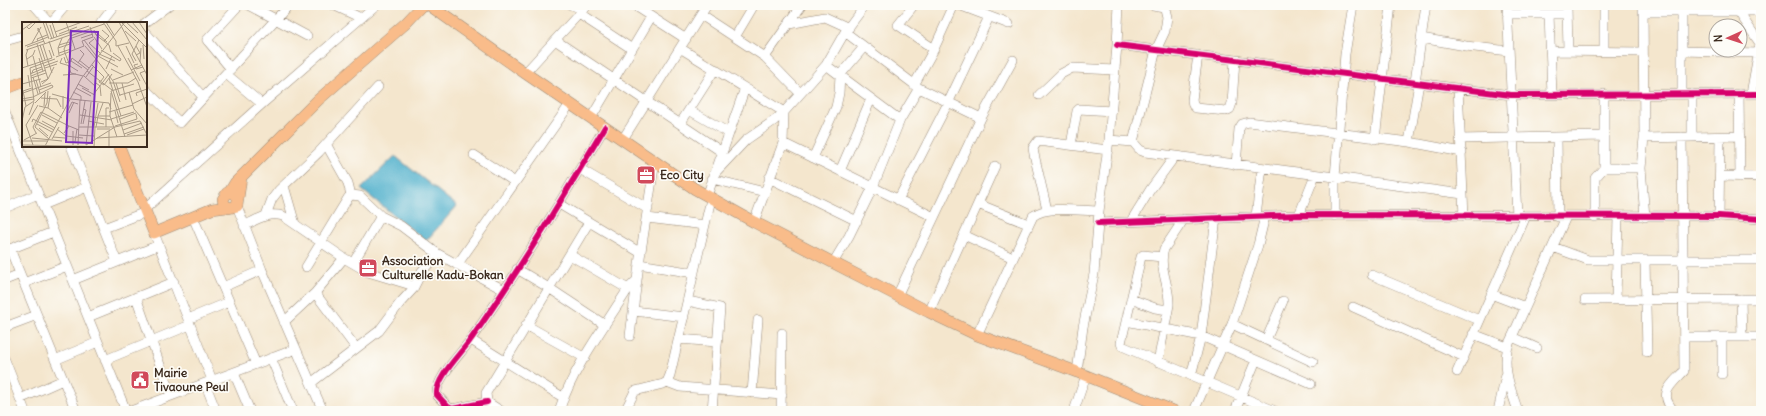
<svg xmlns="http://www.w3.org/2000/svg" width="1766" height="416" font-family="Delius,sans-serif">
<style>
.water{fill:#4caecb;stroke:#446c74}
.lines{fill:none;stroke-linecap:round;stroke-linejoin:round}
.minor-casing{stroke:#988876;stroke-width:10}
.major-casing{stroke:#988876;stroke-width:12}
.minor{stroke:#fff;stroke-width:9}
.major{stroke:#f9bc8a;stroke-width:11}
.cycleway-casing{stroke:#fdfcf7;stroke-width:8}
.cycleway{stroke:#d6006c;stroke-width:6}
.labels{text-anchor:middle;stroke-width:3.5;stroke-linejoin:round;paint-order:stroke}
.poi-label{font-size:12px;font-weight:bold;fill:#3b2a1e;stroke:#fdfcf7;text-anchor:start}
.inset-road{fill:none;stroke:#aa9b87;stroke-width:1}
.view{fill:#7b2cbf;fill-opacity:0.15;stroke:#7b2cbf;stroke-width:2}
.inset-edge{fill:none;stroke:#3b2a1e;stroke-width:2}
</style>
<rect width="100%" height="100%" fill="#fdfcf7"/>
<filter id="ink" filterUnits="userSpaceOnUse"><feTurbulence type="fractalNoise" baseFrequency=".025" numOctaves="2"/><feDisplacementMap in="SourceGraphic" scale="8" xChannelSelector="R" yChannelSelector="G"/><feConvolveMatrix kernelMatrix="1 2 1 2 8 2 1 2 1" color-interpolation-filters="sRGB"/></filter>
<filter id="wash" filterUnits="userSpaceOnUse"><feTurbulence type="fractalNoise" baseFrequency=".012" numOctaves="4" result="noise"/><feDisplacementMap in="SourceGraphic" scale="16" xChannelSelector="R" yChannelSelector="G"/><feGaussianBlur stdDeviation="0.9" result="paint"/><feColorMatrix in="noise" values="0 0 0 0 0 0 0 0 0 0 0 0 0 0 0 0 0 1.4 0 .05"/><feComposite in="paint" operator="in"/></filter>
<g filter="url(#wash)">
<rect width="100%" height="100%" fill="#f4e6cd"/>
<path class="water" d="M395 156 457 206 426 241 361 189Z"/>
</g>
<g filter="url(#ink)">
<g class="lines">
<defs>
<path id="minor" d="M34 5 50 23
M249 5 307 36
M333 5 361 18
M571 5 583 10
M633 5 686 39
M914 5 898 25 934 49
M959 5 1009 24
M1153 5 1164 7
M1507 5 1517 216
M1567 5 1568 51
M1604 5V51
M1643 5 1644 138 1641 168 1645 217
M1734 5 1761 45
M1643 12H1761
M1682 12V94
M579 14 632 49
M1507 14H1567
M1549 14 1552 95
M701 15 765 57 800 93
M51 23 66 5
M101 23 115 5
M145 23 169 5
M789 24 825 17 849 28
M845 32 919 88 981 118
M146 33 203 97
M735 37 754 5
M1421 38 1466 46 1509 51
M555 40 722 152
M5 41 23 36
M1117 45 1511 95 1761 94
M680 48 784 112
M1550 51 1643 52
M1682 51 1759 53
M1198 55 1192 100 1193 105 1196 108 1226 111 1230 109 1232 103 1235 60
M765 57 802 5
M826 65 900 120
M231 69 207 40 239 5
M525 73 587 5
M226 74 262 104
M1415 82 1426 5
M914 85 934 49 954 5
M1458 88 1464 216
M146 90 180 123 289 5
M1692 94V137
M1739 94 1740 177
M1751 94 1760 44
M1039 95 1061 74 1072 68 1115 70
M689 110 729 133
M5 112 126 411
M591 118 651 17
M680 124 715 69
M1557 137 1558 217
M1644 138 1740 136
M623 139 707 5
M1375 139 1391 5
M1461 139 1603 136
M1109 140 1133 142 1140 150 1145 152 1463 194
M1133 142 1156 50 1165 31 1167 17 1164 5
M1409 142 1419 83
M783 143 934 217
M326 144 348 183 351 195
M1071 145 1077 111 1079 109 1112 111
M71 146 117 262
M474 155 515 182
M813 158 836 107 839 93 840 75 864 47
M1236 165 1239 129 1242 124 1249 122 1409 142 1462 152
M1604 168H1641
M580 169 648 209
M840 171 871 99
M714 174 746 140 775 120 784 112 826 65 845 32 865 5
M1720 176 1761 177
M769 178 857 221
M712 179 765 192
M284 186 295 224
M707 196 745 88
M898 200 948 103 989 17
M559 204 641 253
M978 204 1028 224
M43 205 87 187
M237 206 262 270 323 411
M5 208 38 194
M145 209 262 104 376 5
M1047 210 1034 154 1033 148 1038 141 1108 150
M266 215 272 199 279 190 319 152 378 87
M1299 215 1315 175
M1256 216 1262 168
M1335 216V177L1345 54 1353 5
M1719 216 1720 137
M193 217 256 364
M1595 217V178L1604 168V94
M647 218 705 225
M1131 221 1150 190 1175 156
M754 222 783 143 784 112
M1098 223 1299 215 1719 216 1761 219
M244 226C258 219 267 212 283 216L344 258 368 272 411 285 413 289
M104 228 146 212
M154 233 212 380
M964 235 1013 258
M1553 247 1588 260H1761
M10 249 76 411
M5 251 53 232
M570 255 628 289
M1162 257 1143 255 1141 257 1121 343 1122 346 1275 411
M1645 260 1647 352
M353 263 381 216
M833 263 849 236 873 187 900 120 919 88
M639 264 694 273
M457 265 570 104
M306 267 348 198 351 195 360 196 381 216 401 226 438 254 504 290
M517 269 549 288 605 325
M1372 275 1479 320
M5 280 20 274
M73 280 159 245
M24 283 67 266
M223 287 262 270
M315 293 356 348
M1491 294 1525 307
M897 296 981 118 1013 60
M136 297 171 396
M1131 299 1155 308 1168 310
M1741 299 1742 337
M1585 300 1761 299
M1616 300 1618 217
M688 301 720 308 712 411
M1353 307 1464 357
M634 311 684 317
M929 312 995 166
M88 317 174 282
M188 319 229 302
M1126 321 1201 336 1311 384
M284 322 315 293 344 258
M1232 324 1313 362
M526 325 585 358
M5 327 37 315
M1473 334 1507 347
M977 335 1033 216C1048 205 1080 211 1099 211
M630 336 639 264 655 161
M1512 337 1537 348
M1684 337H1761
M1722 337V374
M679 339 717 342
M471 340 564 398
M1266 340 1283 301
M271 358 293 411
M5 360 25 411
M55 360 98 342
M105 360 190 325
M1158 362 1169 305C1170 286 1158 267 1164 249L1184 219
M1077 372 1083 327 1094 274 1099 211 1109 140 1117 45 1119 5
M1457 372 1526 216
M234 373 250 411
M1191 376 1201 336 1216 218
M667 382 680 387 782 395
M205 383 216 411
M311 383 379 331 400 303 413 289 422 271 438 254
M752 393 758 320
M20 399 63 380
M487 402 452 409 448 407 437 395C435 378 462 353 471 339 519 271 562 199 605 127
M131 411 296 349
M501 411 487 402 486 393 589 222
M559 411C573 368 604 327 628 289L637 280
M623 411 627 407 635 391 663 384 667 382 670 375 711 199
M781 411 782 333
M1074 411 1086 375
M1194 411 1232 324 1258 245 1265 216
M1235 411 1256 360
M1498 411 1506 375
M1518 411C1510 388 1499 360 1512 337L1566 217
M1674 411C1657 393 1672 384 1684 371L1682 137"/>
<path id="major" d="M429 5 525 73 695 189 754 222 929 312 977 335 1077 372 1174 411
M5 89 23 82
M119 146 154 233 212 209 227 207
M229 193 235 183 318 100 406 23 423 5
M238 197 234 193H227L223 199 224 204 229 208 237 206 241 178"/>
</defs>
<use href="#minor" class="minor-casing"/>
<use href="#major" class="major-casing"/>
<use href="#minor" class="minor"/>
<use href="#major" class="major"/>
<defs>
<path id="cycleway" d="M1117 45 1511 95 1761 94
M1098 223 1299 215 1719 216 1761 219
M487 402 452 409 448 407 437 395C435 378 462 353 471 339 519 271 562 199 605 127"/>
</defs>
<use href="#cycleway" class="cycleway-casing"/>
<use href="#cycleway" class="cycleway"/>
</g>
</g>
<defs>
<symbol id="office-square" viewBox="-11 -11 22 22"><rect x="-9" y="-9" width="18" height="18" rx="4" fill="#d1495b" stroke="#fdfcf7"/><path d="M-6-3h4V-5.5h4V-3h4V5H-6ZM-1-4.5V-3h2v-1.5ZM-6 0V1H6V0Z" fill="#fff"/></symbol>
<symbol id="civic-square" viewBox="-11 -11 22 22"><rect x="-9" y="-9" width="18" height="18" rx="4" fill="#d1495b" stroke="#fdfcf7"/><path d="M-.6-6.5H3V-4.5H.6V-3L4-1V1h2V6H-6V1h2V-1L-.6-3ZM-1.2 2.5V6h2.4V2.5Z" fill="#fff"/></symbol>
</defs>
<g fill-rule="evenodd">
<use href="#office-square" x="635" y="164" width="22" height="22"/>
<use href="#office-square" x="357" y="257" width="22" height="22"/>
<use href="#civic-square" x="129" y="369" width="22" height="22"/>
</g>
<g class="labels">
<g class="poi-label">
<text x="660" y="179">Eco City</text>
<text x="382" y="265">Association<tspan x="382" dy="14">Culturelle Kadu-Bokan</tspan></text>
<text x="154" y="377">Mairie<tspan x="154" dy="14">Tivaoune Peul</tspan></text>
</g>
</g>
<g transform="translate(22 22)">
<rect width="125" height="125" fill="#f4e6cd"/>
<path class="inset-road" d="M21 0 27 17M30 0 35 15M44 0 53 27M81 0 94 19V24L107 21M84 0 92 13M97 0 125 53M99 0 125 26M104 0 116 11M110 0 125 18M117 0 125 12M24 1 30 17M28 3 32 16M5 5 7 7 14 0M0 8 11 0M72 8 74 13 76 12 85 20M80 8 87 14 82 19M16 9V6L23 22M62 9 82 2M103 9 114 19M33 10 60 0M37 12 55 5M74 13 87 23 89 30M48 14 60 10M72 15 80 27M59 16 71 12M28 17 67 4M72 17 67 21 78 31M62 18 75 35M16 19 15 17 25 13M27 19 32 34M28 20 48 13M10 21 19 5M15 22 26 57 20 62M18 23 23 38M21 23 30 51M37 23 47 20 49 24M121 23 122 37M3 24 26 15M62 24 60 19 71 15 68 5M96 24 116 60 125 85M104 24 112 41M5 25 22 19M36 26 48 22M125 26V47M6 27 4 33 6 44M4 28 28 20M79 28 98 39 99 37 91 31M37 31 49 27M43 31 42 27 47 17 70 9M43 31 48 44 56 49M77 32 93 39M37 33 36 26 40 16M114 33 118 31 114 24M11 34 19 65M76 34 96 45M34 35 62 24M42 35 44 41 49 39 60 46M17 36 21 49M40 36 38 41 48 44M106 36 118 59M5 37 11 33 13 28M57 38 67 46M49 39 50 36 66 48M114 39 110 32 117 18M118 40 119 26M56 41 62 32 58 28M116 42 112 43 114 47 121 45M46 43 49 51 61 54M70 43 82 55 79 59M22 44 36 39M0 46 30 36 27 28M23 46 35 42M84 47 90 34M89 47 101 53M109 48 120 43M65 49 90 68M123 49 118 51 125 64M10 51 11 48 20 45M8 52 20 47M6 53 8 65M41 53 54 52M9 54 24 48M62 54 74 65M11 55 16 72M64 55 71 45M9 56 24 51M87 56 99 94M14 58 18 71M78 58 77 60 82 63 90 52M91 58 112 50M19 60 26 57 32 45M74 61 78 64 79 74M87 61H106L114 56M94 61 98 74M100 61 104 78M0 62 19 57M56 62 67 68M54 66 69 74M60 66 71 72M17 68 30 63 31 65M26 69 25 81 13 105 27 117M51 70 59 74V79M107 70 112 87 125 102M1 71 29 61M89 71 88 94 95 115M30 72 48 77M71 73 87 52M98 73 118 67M41 74V87M115 74 114 71 125 67M19 76 35 77 39 85M0 77 11 75 31 65M49 77 87 81 89 87M0 79 12 77M98 80 91 59 74 37 103 0M13 81 24 70M110 82 125 75M4 84 1 69 10 66M17 84 26 86 40 96M22 84 23 71M26 86 28 74M61 87 64 88 61 102M93 89 96 101M45 90 50 80 56 82M87 90 111 83M47 91 52 80M7 93 12 80M20 93 35 101M58 93 90 98M76 94 81 81M89 97 112 90M98 97 114 91M0 99 3 85 12 79 8 46 33 37M20 99 33 106M66 99 82 102M118 99 125 113M10 100 11 97 32 108M15 102 30 110M59 102 63 79M93 104 115 97 114 92M57 105H93M72 105 76 81M74 105 76 94H88M84 105V86H87M17 106 26 114M35 107 44 114 61 116M75 107H88M101 108 120 101M87 109V125M14 111 11 105 19 90 47 104M42 111 47 104 57 108M102 112 122 105M57 113 72 114M105 113 122 107M31 115 43 116M103 115 89 69 112 62M10 116 40 119M75 116 125 113M30 117 37 105M2 118 15 111M1 119H26M53 120 55 107M0 123 98 125M11 123 4 103 16 83M51 123V109M56 123 58 78M64 123 93 105 118 99M64 123 69 80M23 124 59 57 74 37 63 24M72 125 73 105"/>
<path class="view" d="M49 9 76 10 70 121 44 120Z"/>
<rect width="125" height="125" class="inset-edge"/>
</g>
<rect width="1766" height="416" fill="none" stroke="#fdfcf7" stroke-width="20"/>
<g transform="translate(1728 38) rotate(267)"><circle r="19" fill="#fdfcf7" stroke="#afa8a0"/>
<path d="M0-3L7 15L0 10L-7 15Z" fill="#d1495b"/>
<text y="-6" font-size="11" font-weight="bold" text-anchor="middle" fill="#3b2a1e">N</text>
</g>
</svg>
